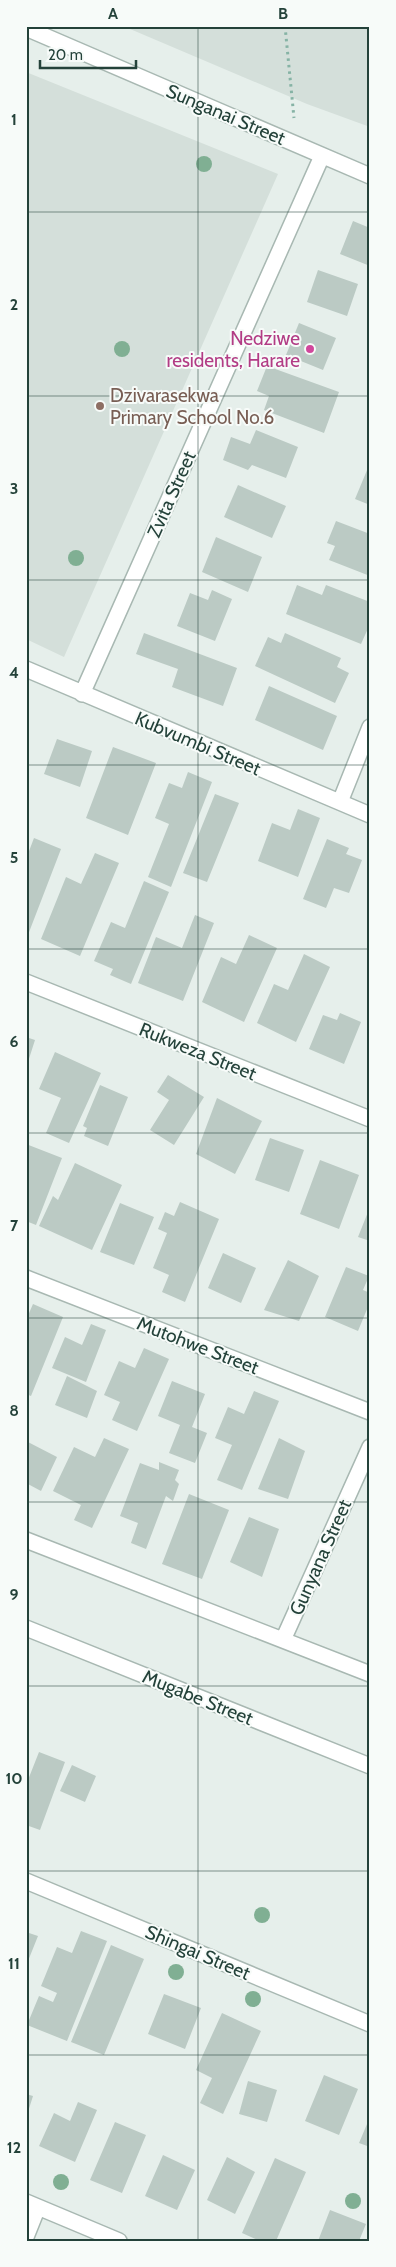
<svg xmlns="http://www.w3.org/2000/svg" width="396" height="2267" font-family="Cabin,sans-serif">
<style>
.built{fill:#d4dfda}
.building{fill:#bbcac4}
.lines{fill:none;stroke-linecap:round;stroke-linejoin:round}
.minor-casing{stroke:#a8b8b2;stroke-width:18}
.path{stroke:#86b3a5;stroke-width:3;stroke-dasharray:2.5 4;stroke-linecap:butt}
.minor{stroke:#fff;stroke-width:15}
.tree{fill:#80af93}
.grid{fill:none;stroke:#24423a;stroke-width:1;stroke-opacity:0.55}
.hotel-dot{fill:#d1479c;stroke:#f7fbf9;stroke-width:2}
.education-dot{fill:#8d6e63;stroke:#f7fbf9;stroke-width:2}
.labels{text-anchor:middle;stroke-width:4;stroke-linejoin:round;paint-order:stroke}
.street-label{font-size:19px;fill:#24423a;stroke:#f7fbf9}
.hotel-label{font-size:19px;fill:#b23c85;stroke:#f7fbf9;text-anchor:end}
.education-label{font-size:19px;fill:#785e54;stroke:#f7fbf9;text-anchor:start}
.neatline{fill:none;stroke:#24423a;stroke-width:2}
.grid-label{font-size:16px;text-anchor:middle;font-weight:bold;fill:#24423a}
</style>
<rect width="100%" height="100%" fill="#e6efeb"/>
<path class="built" d="M123 26H370V127L307 104Z
M26 72 278 174 64 657 26 639Z"/>
<path class="building" d="M353 221 370 228V266L340 254Z
M318 270 358 284 347 316 307 302Z
M299 323 336 338 323 370 286 355Z
M267 366 339 392 324 433 264 410 269 396 257 391Z
M256 430 298 447 286 478 252 465 248 470 223 460 231 437 250 444Z
M370 463V505L355 499Z
M238 485 286 506 272 538 224 517Z
M336 521 370 534V576L329 560 335 546 327 543Z
M216 537 262 557 248 592 202 572Z
M297 585 322 595 326 585 370 602V624L361 644 286 614Z
M212 590 232 599 215 641 177 626 190 593 208 600Z
M144 633 237 668 223 706 172 687 178 669 136 654Z
M285 633 341 658 337 667 349 673 335 703 255 666 268 637 281 643Z
M269 686 337 716 323 750 255 720Z
M57 739 92 751 80 787 44 774Z
M113 747 156 763 128 835 86 818Z
M188 772 212 782 171 887 148 877 169 824 155 818 169 783 182 788Z
M215 794 239 803 207 882 183 873Z
M298 809 320 818 298 877 258 861 272 823 290 830Z
M34 838 61 849 26 940V859Z
M327 839 349 848 346 854 362 860 349 893 334 888 326 908 303 899Z
M95 853 119 863 80 956 41 939 66 877 81 884Z
M144 881 169 892 131 984 110 975 113 969 94 961 111 922 125 928Z
M195 915 214 923 183 1001 138 983 156 937 182 948Z
M249 935 277 948 244 1022 202 1002 221 957 236 964Z
M304 954 330 967 296 1042 257 1023 274 984 288 990Z
M340 1013 361 1022 344 1064 309 1049 323 1015 337 1020Z
M26 1037 35 1040 27 1065H26Z
M55 1052 101 1073 69 1143 46 1133 61 1098 39 1089Z
M168 1075 204 1097 174 1145 150 1130 169 1100 157 1092Z
M100 1085 128 1097 108 1146 84 1136 87 1128 83 1126Z
M217 1098 262 1121 235 1174 196 1154Z
M270 1138 304 1150 289 1192 255 1180Z
M26 1144 62 1158 36 1225 26 1221Z
M320 1160 359 1175 339 1229 300 1214Z
M75 1163 122 1185 92 1250 39 1226 53 1196 58 1200Z
M180 1202 219 1219 185 1302 162 1292 169 1275 153 1268 167 1233 158 1229 165 1212 174 1216Z
M120 1203 154 1217 134 1265 100 1252Z
M370 1207V1241L358 1237Z
M223 1253 256 1268 241 1303 208 1288Z
M288 1260 319 1276 299 1321 264 1310Z
M346 1267 369 1276 363 1290 370 1293V1302L358 1331 325 1317Z
M33 1304 63 1317 31 1396 26 1394V1320Z
M91 1324 106 1330 86 1382 52 1368 65 1337 82 1345Z
M144 1348 169 1359 137 1431 112 1420 120 1402 104 1395 119 1361 135 1368Z
M67 1376 97 1391 87 1418 55 1405Z
M172 1381 205 1394 192 1427 207 1433 195 1463 169 1453 180 1425 158 1416Z
M254 1391 279 1401 242 1490 217 1480 232 1445 215 1438 228 1407 244 1414Z
M104 1438 129 1449 92 1528 74 1520 81 1505 53 1491 74 1447 95 1457Z
M279 1438 305 1451 288 1499 258 1489Z
M26 1441 57 1457 41 1491 26 1483Z
M159 1462 179 1470 175 1480 179 1484 173 1501 166 1496 146 1549 131 1543 138 1523 120 1516 140 1463 159 1470Z
M189 1494 229 1510 202 1579 162 1564Z
M249 1517 279 1529 262 1577 230 1562Z
M39 1752 65 1762 40 1830 26 1825V1785Z
M72 1765 96 1776 85 1802 60 1791Z
M81 1931 107 1941 67 2041 27 2025 39 1996 53 2002 57 1993 41 1986 57 1947 72 1953Z
M26 1932 38 1936 26 1966Z
M111 1945 144 1959 104 2055 71 2042Z
M164 1994 201 2008 185 2049 148 2034Z
M222 2013 261 2031 223 2114 200 2103 212 2078 196 2070Z
M324 2075 358 2089 339 2135 305 2121Z
M248 2081 277 2090 267 2122 239 2114Z
M26 2094 33 2096 27 2115H26Z
M78 2102 97 2110 75 2162 39 2146 54 2113 70 2121Z
M370 2117V2147L359 2143Z
M115 2122 146 2135 122 2193 90 2180Z
M163 2155 195 2170 177 2210 145 2196Z
M227 2157 255 2172 235 2214 207 2200Z
M275 2158 306 2172 276 2241H260L242 2233Z
M330 2210 366 2224 359 2241H318Z"/>
<g class="lines">
<defs>
<path id="minor" d="M26 28 370 176
M26 669 370 815
M82 694 322 156
M340 802 370 727
M26 982 370 1119
M26 1278 370 1412
M26 1540 370 1674
M26 1628 370 1766
M283 1640 370 1447
M26 1881 370 2024
M26 2202 119 2241
M26 2237 38 2207"/>
</defs>
<use href="#minor" class="minor-casing"/>
<path class="path" d="M285 26 294 118"/>
<use href="#minor" class="minor"/>
</g>
<g class="tree">
<circle cx="204" cy="164" r="8"/>
<circle cx="122" cy="349" r="8"/>
<circle cx="76" cy="558" r="8"/>
<circle cx="262" cy="1915" r="8"/>
<circle cx="176" cy="1972" r="8"/>
<circle cx="253" cy="1999" r="8"/>
<circle cx="61" cy="2182" r="8"/>
<circle cx="353" cy="2201" r="8"/>
</g>
<path class="grid" d="M198 26V2241M26 212H370M26 396H370M26 580H370M26 765H370M26 949H370M26 1133H370M26 1318H370M26 1502H370M26 1686H370M26 1871H370M26 2055H370"/>
<circle class="hotel-dot" cx="310" cy="349" r="5"/>
<circle class="education-dot" cx="100" cy="406" r="5"/>
<g class="labels">
<g class="street-label">
<text transform="translate(226 114) rotate(23)" y="7">Sunganai Street</text>
<text transform="translate(171 494) rotate(-66)" y="7">Zvita Street</text>
<text transform="translate(198 743) rotate(23)" y="7">Kubvumbi Street</text>
<text transform="translate(198 1051) rotate(22)" y="7">Rukweza Street</text>
<text transform="translate(198 1345) rotate(21)" y="7">Mutohwe Street</text>
<text transform="translate(320 1557) rotate(-66)" y="7">Gunyana Street</text>
<text transform="translate(198 1697) rotate(22)" y="7">Mugabe Street</text>
<text transform="translate(198 1952) rotate(23)" y="7">Shingai Street</text>
</g>
<g class="hotel-label">
<text x="300" y="345">Nedziwe<tspan x="300" dy="22">residents, Harare</tspan></text>
</g>
<g class="education-label">
<text x="110" y="402">Dzivarasekwa<tspan x="110" dy="22">Primary School No.6</tspan></text>
</g>
</g>
<rect width="396" height="2267" fill="none" stroke="#f7fbf9" stroke-width="55"/>
<path d="M40 60v8h96v-8" fill="none" stroke="#24423a" stroke-width="2.5"/>
<text x="48" y="60" font-size="15" fill="#24423a" stroke="#f7fbf9" stroke-width="4" paint-order="stroke">20 m</text>
<rect x="28" y="28" width="340" height="2212" class="neatline"/>
<g class="grid-label">
<text x="113" y="19">A</text>
<text x="283" y="19">B</text>
<text x="14" y="125">1</text>
<text x="14" y="310">2</text>
<text x="14" y="494">3</text>
<text x="14" y="678">4</text>
<text x="14" y="863">5</text>
<text x="14" y="1047">6</text>
<text x="14" y="1231">7</text>
<text x="14" y="1416">8</text>
<text x="14" y="1600">9</text>
<text x="14" y="1784">10</text>
<text x="14" y="1969">11</text>
<text x="14" y="2153">12</text>
</g>
</svg>
